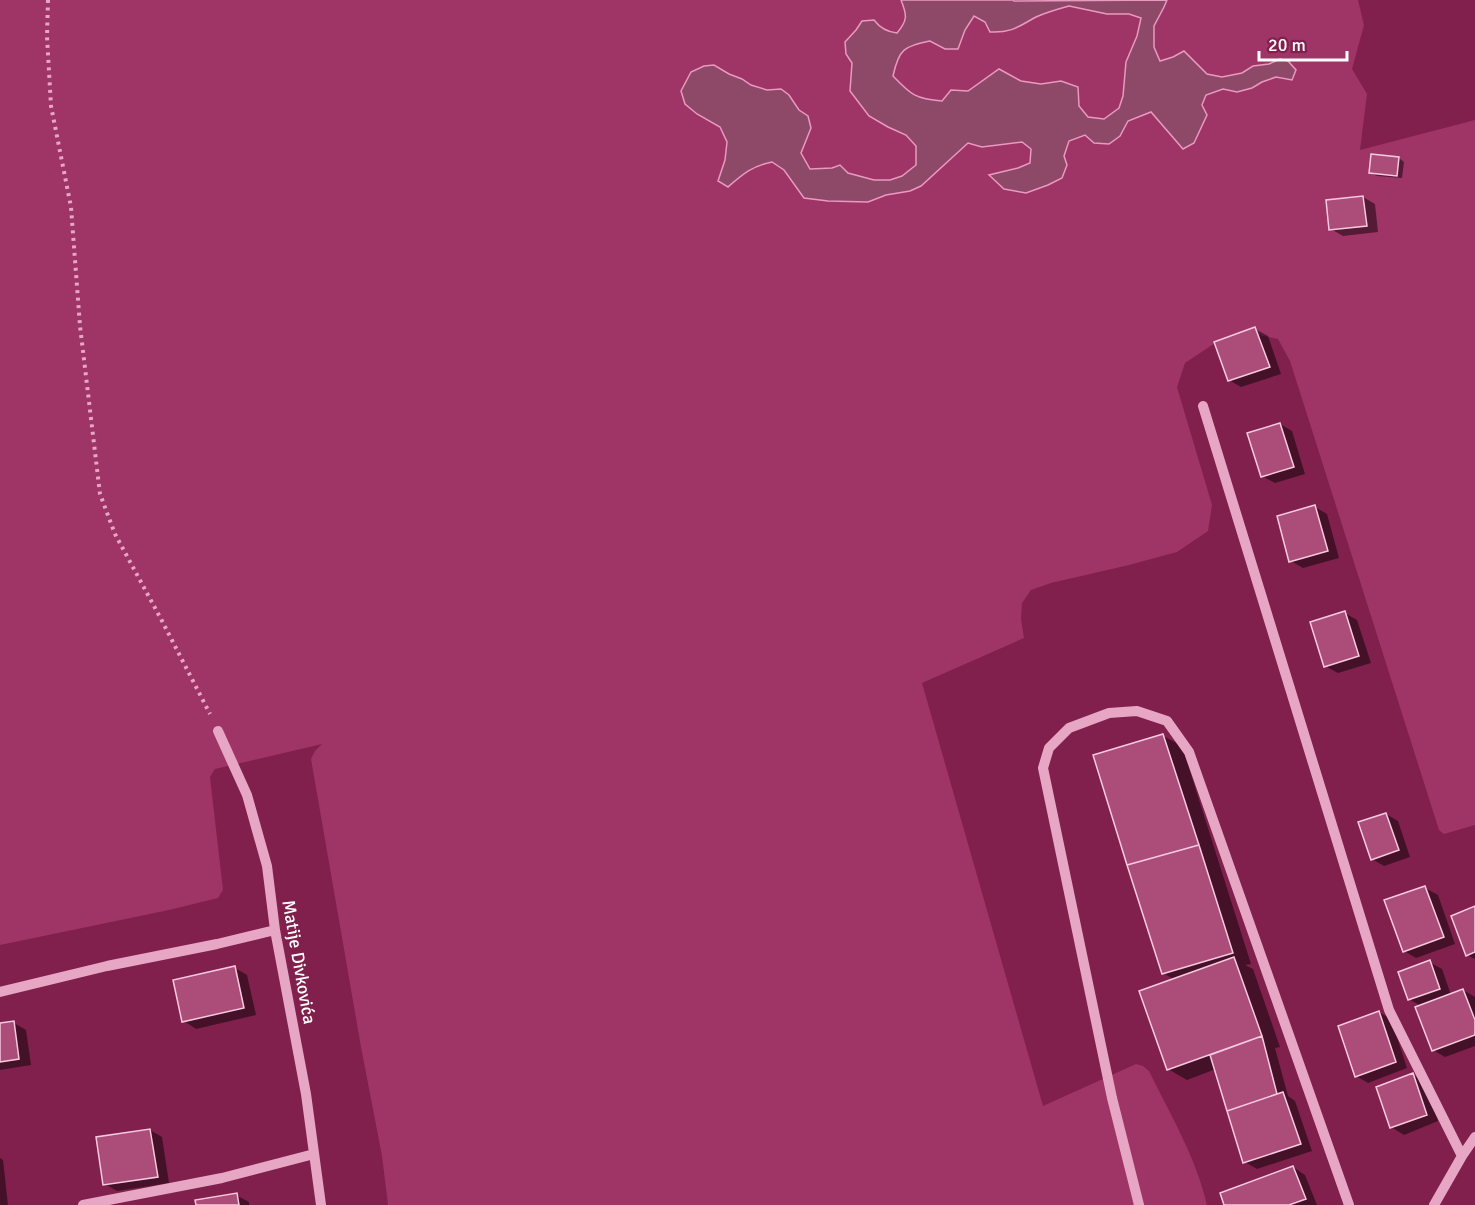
<svg xmlns="http://www.w3.org/2000/svg" width="1475" height="1205" font-family="Signika,sans-serif">
<style>
.green{fill:#9f3466}
.water{fill:#8e4868;stroke:#ea99c0;stroke-width:1.5;fill-rule:evenodd}
.shadow{fill:#0007}
.building{fill:#ac4c79;stroke:#f6cadf;stroke-width:1.5}
.lines{fill:none;stroke-linecap:round;stroke-linejoin:round}
.path{stroke:#e8a6c5;stroke-width:4;stroke-dasharray:3 4.5;stroke-linecap:butt}
.minor{stroke:#e8a6c5;stroke-width:10}
.labels{text-anchor:middle;stroke-width:6;stroke-linejoin:round;paint-order:stroke}
.street-label{font-size:18px;fill:#fff;stroke:#81204c}
</style>
<rect width="100%" height="100%" fill="#81204c"/>
<path class="green" d="M0 0H901C907 16 908 20 897 33L889 32 879 27 846 54 852 63 850 91 869 116 888 127 906 135 916 146V165L902 176 890 180H874L848 173 840 165 832 168 810 169 801 153 811 128 808 116 799 110 789 95 781 89 767 90 751 85 742 79 729 74 714 65 704 66 681 91C682 95 683 101 686 104 702 126 734 117 725 159 724 166 720 174 718 181L728 187C743 174 752 166 772 162L784 170 804 198 828 201 868 202 886 195 910 191 921 186 968 143 982 147 1022 142 1031 149 1030 163 1018 168 990 175 1067 166 1064 156 1069 142 1085 135 1120 136 1128 121 1151 112 1183 149C1187 147 1193 145 1195 142 1203 130 1201 108 1206 95L1223 89 1237 92 1252 88 1262 82 1276 77 1292 80 1280 59 1269 64 1253 66 1242 73 1222 77 1207 74 1184 51 1173 57 1160 61 1154 47V26L1164 7 1167 0H1358L1364 25 1352 69 1367 94 1360 150 1475 120V825L1444 834 1439 830 1290 361 1278 339 1246 332 1215 343 1185 363 1177 387 1212 505 1208 531 1177 552 1129 565 1051 583 1031 590 1022 603 1021 619 1024 638 922 683 1043 1106 1136 1064 1143 1066 1149 1071C1170 1114 1196 1157 1207 1205H388L382 1156 361 1047 311 759 315 751 322 744 215 769 210 777 223 890 218 898 169 910 0 945Z
M1069 6 1107 14H1129L1141 18 1137 36 1126 62 1123 96 1119 108 1104 119 1088 117 1079 106 1078 87 1061 81 1041 84 1021 81 999 69 968 91 951 90 943 101C916 99 911 95 893 76 899 48 903 47 930 41L945 49H958L965 30 974 16 985 22 990 32C1011 33 1018 27 1036 17 1047 12 1058 9 1069 6Z"/>
<path class="water" d="M901 0H1013L1014 1 1167 0 1164 7 1154 26V47L1160 61 1173 57 1184 51 1207 74 1222 77 1242 73 1253 66 1269 64 1280 59 1288 61 1296 70 1292 80 1276 77 1262 82 1252 88 1237 92 1223 89 1206 95 1202 105 1207 115 1194 143 1183 149 1151 112 1128 121 1120 136 1109 144 1094 143 1085 135 1069 141 1064 156 1067 165 1062 178 1048 185 1026 193 1004 189 989 175 1018 168 1030 163 1031 149 1022 142 982 147 968 143 921 186 910 191 886 195 868 202 828 201 804 198 784 170 772 162C752 166 743 174 728 187L718 181 725 160 727 142 720 127 697 114 685 104 681 91 691 72 704 66 714 65 729 74 742 79 751 85 767 90 781 89 789 95 799 110 808 116 811 128 801 153 810 169 832 168 840 165 848 173 874 180H890L902 176 916 165V146L906 135 888 127 869 116 850 91 852 63 846 54 845 42 856 30 862 21 874 20C880 28 887 32 897 33 908 20 907 15 901 0ZM1069 6 1107 14H1129L1141 18 1137 36 1126 62 1123 96 1119 108 1104 119 1088 117 1079 106 1078 87 1061 81 1041 84 1021 81 999 69 968 91 951 90 942 101C916 99 911 95 893 76 899 48 904 47 930 41L945 49H958L965 30 974 16 985 22 990 32C1011 33 1018 27 1036 17 1047 12 1058 9 1069 6Z"/>
<path class="shadow" d="M1399 158 1404 162 1402 178 1377 176 1371 173Z
M1363 197 1375 204 1378 232 1343 236 1331 229Z
M1255 329 1268 336 1281 374 1241 387 1229 380Z
M1280 424 1292 431 1305 474 1275 483 1262 476Z
M1315 507 1327 514 1339 558 1303 568 1291 561Z
M1345 613 1357 620 1371 663 1338 673 1325 666Z
M1163 736 1182 746 1251 964 1245 965 1253 969 1280 1047 1275 1048 1288 1096 1295 1101 1312 1151 1257 1169 1245 1162 1216 1069 1187 1080 1168 1069 1175 980 1163 973Z
M1386 814 1398 821 1410 857 1384 866 1372 859Z
M1425 888 1438 895 1455 944 1416 958 1404 951Z
M1475 908V959L1467 955Z
M1429 962 1442 969 1451 995 1463 990 1475 997V1046L1445 1057 1433 1050 1421 1006 1409 999Z
M235 968 247 975 256 1015 196 1029 184 1021Z
M1379 1012 1391 1019 1407 1068 1368 1083 1356 1076Z
M14 1023 26 1030 31 1065 0 1070V1025Z
M1413 1075 1425 1082 1438 1121 1404 1135 1391 1127Z
M150 1130 162 1137 169 1183 117 1191 105 1184Z
M0 1158 3 1160 8 1205H0Z
M1293 1167 1305 1175 1317 1205H1226Z
M236 1195 249 1202V1205H198Z"/>
<path class="building" d="M1371 154 1399 157 1397 176 1369 173Z
M1363 196 1367 226 1329 230 1326 200Z
M1255 327 1270 367 1228 381 1214 342Z
M1280 423 1294 467 1261 477 1247 433Z
M1315 505 1328 551 1289 562 1277 516Z
M1345 611 1359 656 1324 667 1310 622Z
M1163 734 1199 845 1127 865 1093 755Z
M1386 813 1399 850 1371 860 1358 822Z
M1199 845 1233 953 1162 974 1127 865Z
M1425 886 1444 937 1403 952 1384 900Z
M1475 906V952L1466 956 1451 916Z
M1234 957 1262 1036 1167 1070 1139 991Z
M1430 960 1440 989 1408 1000 1398 972Z
M235 966 244 1008 182 1022 173 980Z
M1463 989 1475 1020V1035L1432 1051 1415 1007Z
M1379 1011 1396 1062 1355 1077 1338 1026Z
M14 1021 19 1059 0 1062V1023Z
M1262 1036 1277 1094 1227 1111 1210 1055Z
M1413 1073 1427 1115 1390 1128 1376 1087Z
M1283 1092 1301 1144 1243 1163 1227 1111Z
M150 1129 158 1177 103 1185 96 1137Z
M1293 1166 1306 1199 1289 1205H1224L1220 1193Z
M237 1193 239 1205H196L195 1200Z"/>
<g class="lines">
<path class="path" d="M48 0 47 37 51 106 71 207 80 326 100 494 115 534 161 619 210 714"/>
<path class="minor" d="M1203 406 1389 1010 1462 1156
M218 731 247 795 267 866 275 930 306 1094 321 1205
M0 992 107 966 217 944 275 930
M83 1205 222 1178 314 1154
M1139 1205 1112 1098 1043 768 1049 748 1069 728 1109 713 1137 711 1167 721 1189 752 1349 1205
M1434 1205 1462 1156 1475 1137"/>
</g>
<g class="labels">
<g class="street-label">
<text transform="translate(299 962) rotate(80)" y="6">Matije Divkovića</text>
</g>
</g>
<path d="M1259 51v9h88v-9" fill="none" stroke="#ffffff" stroke-width="3"/>
<text x="1268" y="51" font-size="18" fill="#ffffff" stroke="#81204c" stroke-width="4.5" paint-order="stroke">20 m</text>
</svg>
